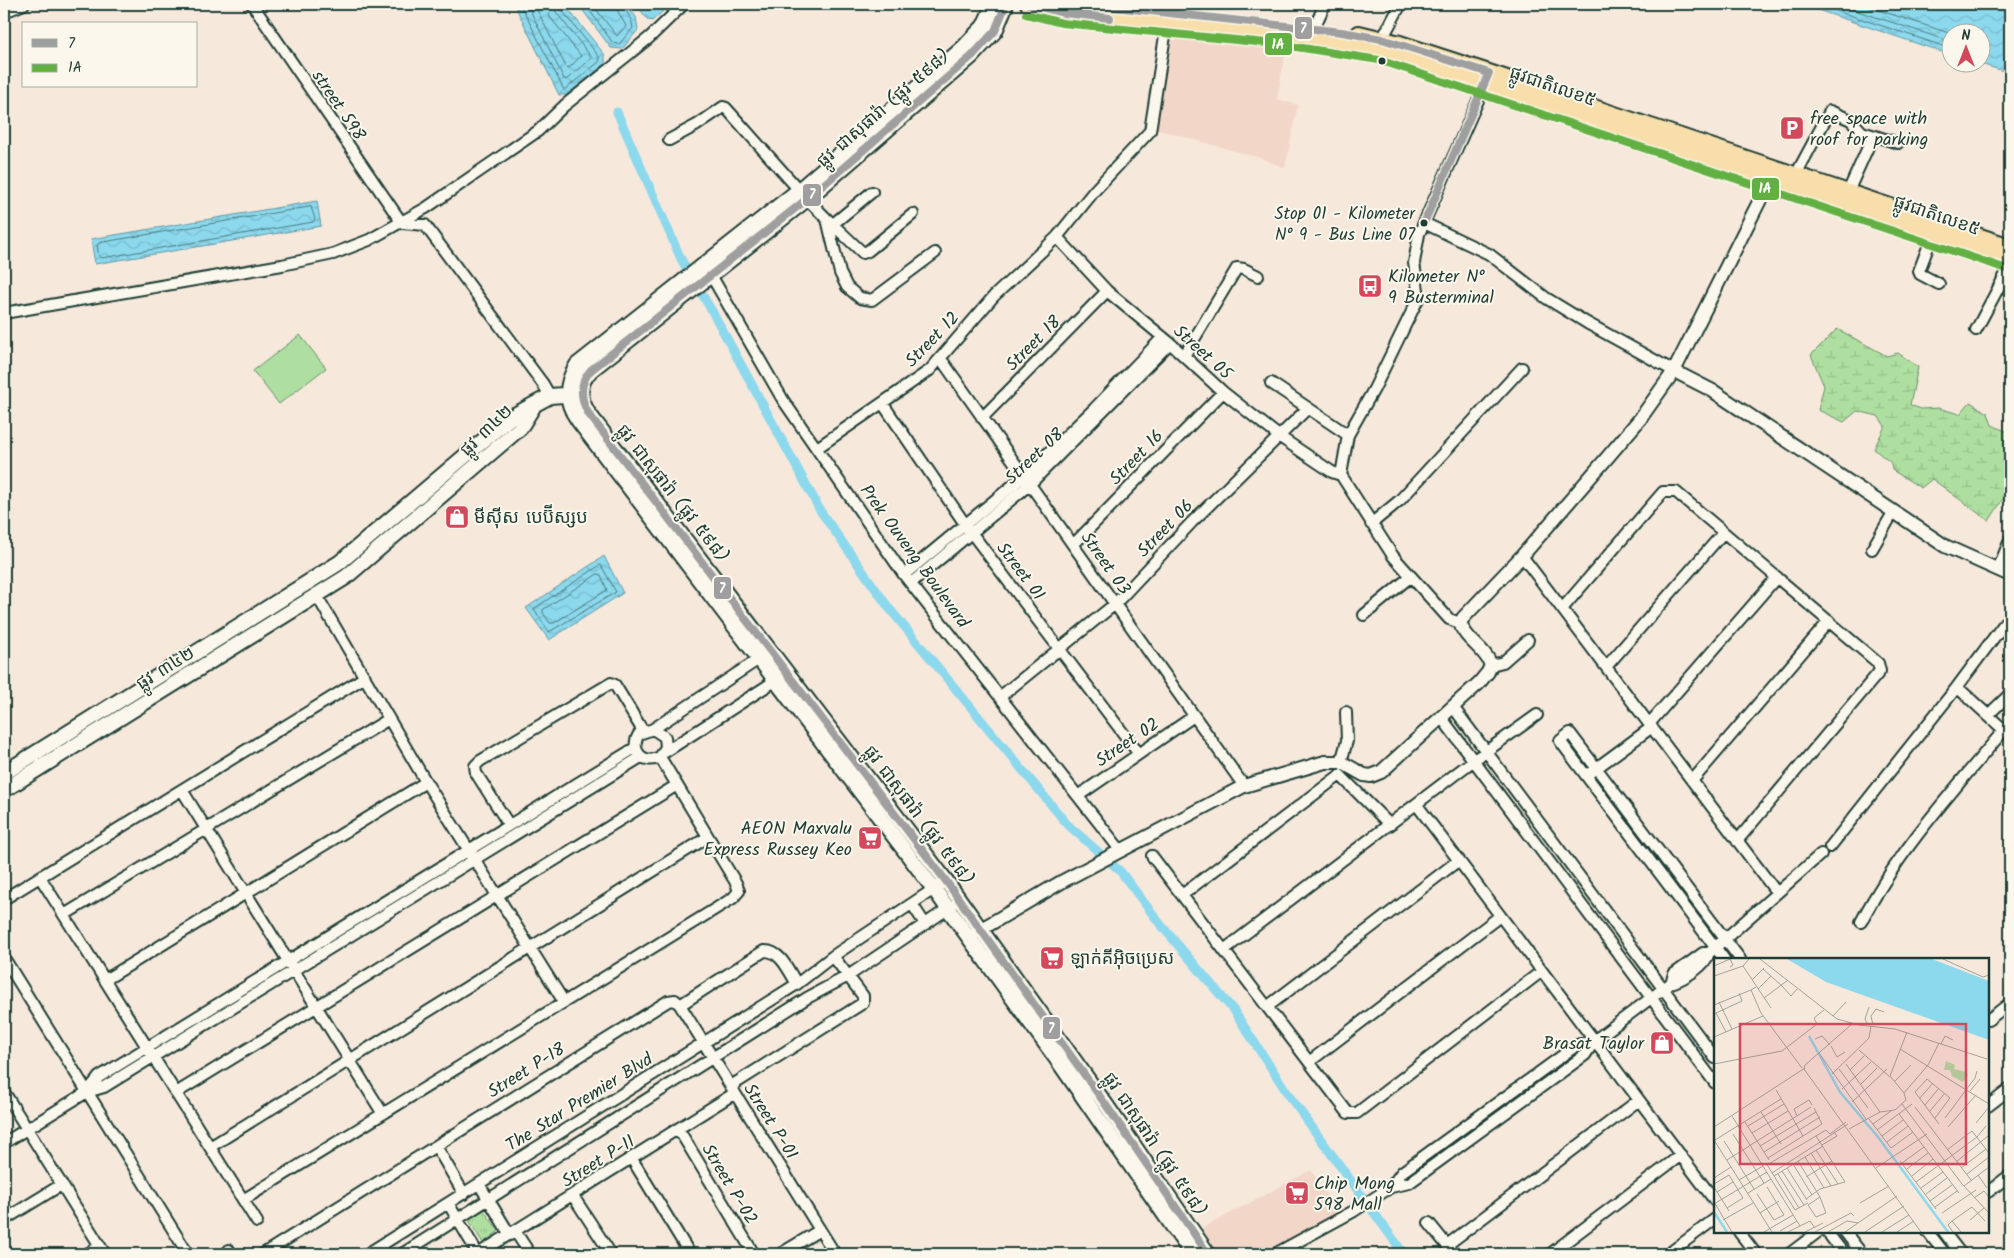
<svg xmlns="http://www.w3.org/2000/svg" width="2014" height="1258" font-family="Kalam,'Noto Sans Khmer',sans-serif">
<style>
.built{fill:#f2d7c9}
.grass{fill:url(#grass-tufts);stroke:#668e6a}
.wetland{fill:url(#wetland-marsh);stroke:#668e6a}
.pitch{fill:#aedfa0;stroke:#668e6a}
.water{fill:url(#water-waves);stroke:#609aa3}
.lines{fill:none;stroke-linecap:round;stroke-linejoin:round}
.shore{stroke:#4b7b7e;stroke-width:1}
.canal{stroke:#8cd8ed;stroke-width:9}
.minor-casing{stroke:#1f3d34;stroke-width:14}
.tertiary-casing{stroke:#1f3d34;stroke-width:16}
.secondary-casing{stroke:#1f3d34;stroke-width:18}
.trunk-casing{stroke:#1f3d34;stroke-width:20}
.minor{stroke:#fbf7ec;stroke-width:10}
.tertiary{stroke:#fbf7ec;stroke-width:12}
.secondary{stroke:#fbf7ec;stroke-width:14}
.trunk{stroke:#f8deab;stroke-width:16}
.bus-1-casing{stroke:#fbf7ec;stroke-width:11}
.bus-2-casing{stroke:#fbf7ec;stroke-width:11}
.bus-1{stroke:#9f9f9f;stroke-width:8}
.bus-2{stroke:#62b042;stroke-width:8}
.bus-dot{fill:#1f3d34;stroke:#fbf7ec;stroke-width:2}
.labels{text-anchor:middle;stroke-width:4;stroke-linejoin:round;paint-order:stroke}
.bus-label{font-size:17px;fill:#1f3d34;stroke:#fbf7ec;text-anchor:end}
.street-label{font-size:18px;fill:#1f3d34;stroke:#fbf7ec}
.poi-label{font-size:18px;fill:#1f3d34;stroke:#fbf7ec;text-anchor:start}
.inset-river{fill:none;stroke:#8cd8ed;stroke-width:2.5}
.inset-road{fill:none;stroke:#a1a499;stroke-width:1}
.view{fill:#d1495b;fill-opacity:0.15;stroke:#d1495b;stroke-width:2.5}
.inset-edge{fill:none;stroke:#1f3d34;stroke-width:2.5}
.line-badge{stroke:#fbf7ec;stroke-width:2}
.badge-label{font-size:14px;text-anchor:middle;font-weight:bold;fill:#fff}
</style>
<defs>
<pattern id="grass-tufts" width="24" height="20" patternUnits="userSpaceOnUse" patternTransform="scale(1.25)"><rect width="24" height="20" fill="#aedfa0"/><path d="M3 7l-1-3M5 7V3M7 7l1-3M15 17l-1-3M17 17v-4M19 17l1-3" fill="none" stroke="#95c08a"/></pattern>
<pattern id="wetland-marsh" width="20" height="14" patternUnits="userSpaceOnUse" patternTransform="scale(1.25)"><rect width="20" height="14" fill="#aedfa0"/><path d="M1 5h8M5 5V1M11 12h8M15 12V8" fill="none" stroke="#95c08a"/></pattern>
<pattern id="water-waves" width="16" height="10" patternUnits="userSpaceOnUse" patternTransform="scale(1.25)"><rect width="16" height="10" fill="#8cd8ed"/><path d="M0 5q4-4 8 0t8 0" fill="none" stroke="#78bacc"/></pattern>
</defs>
<rect width="100%" height="100%" fill="#f7e8dc"/>
<filter id="ink" filterUnits="userSpaceOnUse"><feTurbulence type="fractalNoise" baseFrequency=".02" numOctaves="2"/><feDisplacementMap in="SourceGraphic" scale="10" xChannelSelector="R" yChannelSelector="G"/><feConvolveMatrix kernelMatrix="1 2 1 2 8 2 1 2 1" color-interpolation-filters="sRGB"/></filter>
<g filter="url(#ink)">
<path class="built" d="M1172 34 1287 44 1277 99 1298 105 1285 168 1263 159 1156 129Z
M1311 1170 1340 1217 1271 1254H1213L1197 1231Z"/>
<path class="grass" d="M482 1208 499 1231 483 1243 467 1217Z"/>
<path class="wetland" d="M1837 329 1887 356 1898 353 1918 367 1910 405 1921 409 1938 408 1960 414 1970 402 1988 413 1992 425 2010 433V488L1989 521 1932 479 1921 488 1892 470 1891 463 1874 449 1885 426 1878 416 1857 411 1844 422 1818 410 1824 386 1811 355Z"/>
<path class="pitch" d="M300 335 326 368 279 404 253 371Z"/>
<path class="water" d="M517 4H564L605 55V64L566 95H559L515 6Z
M578 4H626L636 17 638 30 622 49 611 48Z
M636 4H671L652 21 648 20Z
M1800 4H2010V73L1977 63 1982 62V32H1952L1951 55Z
M317 201 321 226 95 264 91 239Z
M604 556 623 593 549 640 526 608Z"/>
<g class="lines">
<path class="shore" d="M520 4 564 90 599 62 600 58 561 9 560 4
M527 4 564 79 566 80 592 58 556 12 554 4
M534 4 566 67 569 68 581 56 550 17 546 4
M585 4 613 43 619 44 633 28 631 19 622 4
M592 4 617 36 626 26 617 10 616 4
M1816 4 1952 49
M1836 4 1952 42
M1860 4 1952 34
M311 207 315 219 313 222 102 258 99 256 97 245 99 243Z
M601 565 616 592 549 632 534 609Z
M598 574 601 575 607 590 554 623H550L543 613V610Z"/>
<path class="canal" d="M617 112 681 259 712 311 821 512 889 608 1067 824 1120 871 1161 925 1234 1011 1290 1097 1404 1254"/>
<defs>
<path id="minor" d="M252 4 402 223 425 225 543 384 550 396
M4 12 24 4
M1182 13 1183 4
M1314 28 1325 4
M1382 39 1401 4
M669 140 697 125 723 107 726 108 799 190
M1798 178 1800 167 1830 111 1851 120 1862 132 1898 143
M1847 194 1873 136
M807 199 827 219 840 273 847 287 860 298 872 300 935 253
M828 220 863 253 868 251 913 214
M1424 223 1489 254 1546 298 1587 323 1674 371
M833 224 872 192
M1933 234 1919 271 1920 274 1939 284
M1057 237 1107 291 1170 343 1223 392 1280 437 1332 472 1341 475
M708 270 783 400 904 575 1121 851
M4 313 282 265 333 254 369 240 426 208 538 131 565 105 649 38 684 4
M1976 330 2010 266
M1184 356 1237 268 1244 269 1258 276
M941 359 1244 786
M1271 383 1348 435
M883 404 967 527 1139 754
M982 418 1107 291
M817 448 930 370 994 296 1057 237 1095 190 1150 131 1167 23
M1371 524 1400 500 1522 368
M1073 545 1223 392
M1872 549 1894 511
M1522 556 1777 893
M1998 569 2010 540
M904 575 1024 476 1094 409 1163 337
M911 583 1030 484 1170 343
M317 596 426 782 564 1002
M1562 609 1663 492H1676L1878 663 1880 671 1737 841
M1364 615 1410 577
M1460 623 1449 619 1393 556 1341 475 1348 435 1374 389 1419 297 1414 263 1419 234 1487 80
M1491 665 1503 662 1528 640
M1606 667 1723 533
M1957 687 2004 730 2009 732
M1001 696 1115 604 1192 522 1308 408
M1453 707 1715 1058
M1989 714 2010 694
M1441 717 1715 1083
M1649 724 1777 577
M653 729 665 737 666 747 660 757C643 766 629 749 639 734L653 729 765 655
M665 752 781 677
M1341 762 1347 741 1346 712
M1591 772 1652 727
M1692 781 1829 621
M182 790 383 1114
M1078 796 1194 716
M1417 805 1715 1201
M509 825 476 773 475 766 480 761 611 683 615 685 643 731
M1830 847 1957 687 2010 616
M1152 856 1348 1113H1357L1542 971
M40 877 257 1222
M1182 895 1340 775 1390 825
M4 899 365 677
M912 904 925 924
M64 915 389 719
M1861 922C1898 851 1953 791 2004 730
M1224 950 1474 760 1537 715
M1703 953H1709C1706 966 1684 979 1671 983L1674 974Z
M1709 953 1821 854
M4 958 188 1254
M1724 959 1560 741 1570 733 1740 959
M105 980 426 782
M680 1005 764 951C781 950 789 972 797 984
M1267 1007 1459 860
M1988 1020 2010 1003
M1309 1062 1500 916
M731 1086 863 1003V996L833 956
M4 1092 105 1254
M87 1092 99 1077 635 748
M176 1093 677 785
M1988 1106 2010 1089
M679 1130 754 1254
M4 1143 87 1092 104 1087 641 757
M436 1146 464 1194
M210 1147 708 837
M632 1159 690 1254
M479 1184 510 1235
M1391 1187 1402 1172 1577 1045 1595 1040
M1988 1192 2010 1175
M573 1196 611 1254
M243 1200 733 898 739 891 736 883 660 757
M448 1203 478 1254
M4 1220 61 1185
M1429 1223 1454 1254
M515 1231 530 1254
M1739 1232 1756 1254
M1827 1232 1844 1254
M1845 1232 1862 1254
M1928 1232 1945 1254
M1944 1232 1961 1254
M1447 1245 1639 1100
M229 1250 232 1254
M87 1254 100 1246
M263 1254 668 1001 675 1000 680 1005 835 1254
M367 1254 797 984 833 956 940 885
M402 1254 807 998 848 976 952 906
M478 1254 735 1093
M780 1254 820 1230
M1275 1254 1354 1211 1391 1187 1409 1183 1585 1055 1595 1040 1671 983
M1550 1254 1681 1155
M1668 1254 1715 1219
M1789 1254 1818 1232"/>
<path id="tertiary" d="M1674 371 1713 391 1945 546 2010 575
M973 934 1063 881 1244 786 1325 762H1341L1364 775 1371 776 1381 772 1479 683 1488 672 1491 665C1485 648 1465 640 1460 623L1463 618 1522 556 1606 459 1640 419 1674 371 1774 172"/>
<path id="secondary" d="M994 4 984 26 963 48 799 190 577 365C565 384 565 402 578 420L934 889 1061 1065 1192 1254
M1006 4 995 31 972 56 807 199 591 370C578 382 579 399 588 413L946 881 1106 1105 1208 1254
M4 773 339 563 511 417 550 396 576 394
M4 790 346 577 520 428 533 407"/>
<path id="trunk" d="M1029 4 1063 13 1278 34 1381 50 2010 260
M1086 4 1153 10
M1359 34 1400 44 1489 73 2010 247"/>
</defs>
<use href="#minor" class="minor-casing"/>
<use href="#tertiary" class="tertiary-casing"/>
<use href="#secondary" class="secondary-casing"/>
<use href="#trunk" class="trunk-casing"/>
<use href="#minor" class="minor"/>
<use href="#tertiary" class="tertiary"/>
<use href="#secondary" class="secondary"/>
<use href="#trunk" class="trunk"/>
<defs>
<path id="bus-1" d="M1006 4 995 31 972 56 807 199 591 370C579 383 580 398 588 413L946 881 1106 1105 1208 1254
M1029 4 1063 13 1110 18
M1086 4 1342 32 1382 39 1489 73 1424 223"/>
<path id="bus-2" d="M1026 14 1062 23 1277 44 1379 60 2007 269"/>
</defs>
<use href="#bus-1" class="bus-1-casing"/>
<use href="#bus-2" class="bus-2-casing"/>
<use href="#bus-1" class="bus-1"/>
<use href="#bus-2" class="bus-2"/>
</g>
</g>
<defs>
<symbol id="parking-square" viewBox="-11 -11 22 22"><rect x="-9" y="-9" width="18" height="18" rx="4" fill="#d1495b" stroke="#fbf7ec"/><path d="M-3.5-5.5H1a3.5 3.5 0 0 1 0 7H-1V5.5H-3.5ZM-1-3.4V-.6H.8a1.4 1.4 0 0 0 0-2.8Z" fill="#fff"/></symbol>
<symbol id="bus-square" viewBox="-11 -11 22 22"><rect x="-9" y="-9" width="18" height="18" rx="4" fill="#d1495b" stroke="#fbf7ec"/><path d="M-5-6H5V4H4V6H2V4H-2V6H-4V4H-5ZM-3.5-4V0h7V-4ZM-3.5 1.2v1.5H-2V1.2ZM2 1.2v1.5H3.5V1.2Z" fill="#fff"/></symbol>
<symbol id="shop-square" viewBox="-11 -11 22 22"><rect x="-9" y="-9" width="18" height="18" rx="4" fill="#d1495b" stroke="#fbf7ec"/><path d="M-5-2.5h2.3a2.7 3.5 0 0 1 5.4 0H5L5.5 6h-11ZM-1.5-2.5h3a1.5 2.3 0 0 0-3 0Z" fill="#fff"/></symbol>
<symbol id="supermarket-square" viewBox="-11 -11 22 22"><rect x="-9" y="-9" width="18" height="18" rx="4" fill="#d1495b" stroke="#fbf7ec"/><path d="M-6-5.5h2.5l.6 2H6L4.5 2H-2.5L-4.4-4H-6ZM-1.5 3.2a1.3 1.3 0 1 0 .1 0ZM3 3.2a1.3 1.3 0 1 0 .1 0Z" fill="#fff"/></symbol>
</defs>
<g fill-rule="evenodd">
<use href="#parking-square" x="1778" y="114" width="28" height="28"/>
<use href="#bus-square" x="1356" y="272" width="28" height="28"/>
<use href="#shop-square" x="443" y="503" width="28" height="28"/>
<use href="#supermarket-square" x="856" y="824" width="28" height="28"/>
<use href="#supermarket-square" x="1038" y="944" width="28" height="28"/>
<use href="#shop-square" x="1648" y="1029" width="28" height="28"/>
<use href="#supermarket-square" x="1283" y="1179" width="28" height="28"/>
</g>
<g class="bus-dot">
<circle cx="1382" cy="61" r="4.5"/>
<circle cx="1424" cy="223" r="4.5"/>
</g>
<g class="labels">
<g class="bus-label">
<text x="1415" y="219">Stop 01 - Kilometer<tspan x="1415" dy="21">N° 9 - Bus Line 07</tspan></text>
</g>
<g class="street-label">
<text transform="translate(1553 86) rotate(19)" y="6">ផ្លូវជាតិលេខ៥</text>
<text transform="translate(339 105) rotate(56)" y="6">street 598</text>
<text transform="translate(883 108) rotate(-41)" y="6">ផ្លូវ ជាសុផារ៉ា (ផ្លូវ ៥៩៨)</text>
<text transform="translate(1937 215) rotate(19)" y="6">ផ្លូវជាតិលេខ៥</text>
<text transform="translate(932 339) rotate(-46)" y="6">Street 12</text>
<text transform="translate(1033 343) rotate(-45)" y="6">Street 18</text>
<text transform="translate(1203 352) rotate(42)" y="6">Street 05</text>
<text transform="translate(486 430) rotate(-44)" y="6">ផ្លូវ ៣៤២</text>
<text transform="translate(1034 456) rotate(-43)" y="6">Street 08</text>
<text transform="translate(1136 457) rotate(-46)" y="6">Street 16</text>
<text transform="translate(673 493) rotate(52)" y="6">ផ្លូវ ជាសុផារ៉ា (ផ្លូវ ៥៩៨)</text>
<text transform="translate(1165 528) rotate(-46)" y="6">Street 06</text>
<text transform="translate(915 556) rotate(54)" y="6">Prek Ouveng Boulevard</text>
<text transform="translate(1106 563) rotate(55)" y="6">Street 03</text>
<text transform="translate(1021 571) rotate(53)" y="6">Street 01</text>
<text transform="translate(165 668) rotate(-32)" y="6">ផ្លូវ ៣៤២</text>
<text transform="translate(1127 742) rotate(-34)" y="6">Street 02</text>
<text transform="translate(919 815) rotate(53)" y="6">ផ្លូវ ជាសុផារ៉ា (ផ្លូវ ៥៩៨)</text>
<text transform="translate(526 1070) rotate(-32)" y="6">Street P-18</text>
<text transform="translate(579 1102) rotate(-32)" y="6">The Star Premier Blvd</text>
<text transform="translate(771 1121) rotate(58)" y="6">Street P-01</text>
<text transform="translate(1155 1144) rotate(56)" y="6">ផ្លូវ ជាសុផារ៉ា (ផ្លូវ ៥៩៨)</text>
<text transform="translate(598 1161) rotate(-32)" y="6">Street P-11</text>
<text transform="translate(730 1184) rotate(59)" y="6">Street P-02</text>
</g>
<g class="poi-label">
<text x="1810" y="124">free space with<tspan x="1810" dy="21">roof for parking</tspan></text>
<text x="1388" y="282">Kilometer N°<tspan x="1388" dy="21">9 Busterminal</tspan></text>
<text x="474" y="523">មីសុីស បេប៊ីស្សប</text>
<text x="852" y="834" text-anchor="end">AEON Maxvalu<tspan x="852" dy="21">Express Russey Keo</tspan></text>
<text x="1070" y="964">ឡាក់គីអ៊ិចប្រេស</text>
<text x="1644" y="1049" text-anchor="end">Brasat Taylor</text>
<text x="1314" y="1189">Chip Mong<tspan x="1314" dy="21">598 Mall</tspan></text>
</g>
</g>
<g transform="translate(1714 958)">
<rect width="275" height="275" fill="#f7e8dc"/>
<path d="M232 103 241 107 240 111 252 114 254 117 249 124 238 118 236 112H230Z" fill="#aedfa0"/>
<path d="M73 1H218L275 23V82L112 24Z" fill="#8cd8ed"/>
<path class="inset-river" d="M141 1 275 56M95 78 126 134 164 179 234 274M0 254 13 274"/>
<path class="inset-road" d="M35 1 29 8 57 50M46 1 123 61 145 67 181 71 273 101M229 1 269 19 275 17M0 8 16 1 19 7 16 9M49 11 68 28M0 18 29 8M38 22 50 10M68 28 77 38 83 31M42 29 37 32 47 55 88 110M44 31 57 18M50 40 74 22M5 44 18 71M0 47 37 32M2 55 12 74M0 56 28 43 25 35M119 58 132 44M138 66 91 107 90 111 207 274M154 67 151 61 155 49M159 67 157 58 162 51 170 54M0 79 49 58M101 81 108 78 116 87M227 86 231 78 239 82M117 88 123 99 131 94M186 91 275 146M145 92 176 119M105 95 152 161M0 106 68 93 103 66 100 60 110 52M132 106 166 154M125 111 154 150M136 112 150 98M118 116 155 80 157 68M180 124 197 107M146 127 163 110M128 131 157 104M62 132 89 178M256 133 266 121M201 134 213 121 236 140 221 160M201 134 225 166M190 135 176 118 193 74M206 140 219 125M138 144 173 111M188 146 248 226 275 255M211 147 225 130M201 149 257 222M216 153 231 135M47 154 67 186M185 156 245 235M18 158 86 268M83 158 80 151 95 142 98 147M231 160 261 120 263 113M155 161 177 190 199 174M31 164 55 202M262 165 275 149M159 166 177 153M34 168 70 146M0 169 91 110M234 169 262 137M135 171 166 154 181 152 192 142 190 135 214 107 225 85M163 172 198 146M38 175 74 153M19 176 50 225M116 176 132 164M168 178 189 162M0 182 58 274M1 182 67 141M10 183 40 231M173 184 194 168M108 187 123 178 120 174M46 188 102 154M102 192 124 226M233 192 258 173 275 195M50 194 106 159M97 195 117 228M91 199 110 230M54 200 108 166 100 150M13 202 97 149M84 203 103 234 106 239 112 255 102 259 94 247 106 239M186 203 222 251M242 204 274 178M52 205 81 252 94 245M188 205 210 189M79 206 98 237M53 207 112 172 116 176M73 210 93 242M162 210 213 176M247 210 272 191M193 211 214 195M68 213 90 247M58 215 134 166M64 216 85 250M253 216 275 199M264 217 273 230M60 218 109 188M198 218 219 201M92 219 118 203M0 220 17 209M25 222 49 208M202 224 263 179 272 168M0 226 15 217 29 240 13 250M250 228 275 209M0 229 15 253M207 230 229 214M3 234 19 224M34 235 57 221M43 236 60 262 70 257 53 229M212 236 233 220M260 240 270 233 275 239M92 241 106 231 131 224 102 178M216 243 238 227M0 244 18 274M146 245 175 228M0 246 53 214M221 249 243 233M46 255 65 243M228 255 262 232M9 262 39 245M256 262 270 250M238 263 258 249 271 263M66 273 83 263M50 274 79 257M74 274 96 263 101 270M91 274 109 265M101 274 137 255 140 258M114 274 133 263 144 265 183 238M131 274 144 265M151 274 190 248M168 274 195 257M183 274 200 263M239 274 234 267 238 263 247 274"/>
<path class="view" d="M26 66H252V206H26Z"/>
<rect width="275" height="275" class="inset-edge"/>
</g>
<g class="line-badge">
<rect x="1294" y="16" width="19" height="24" rx="5" fill="#9f9f9f"/>
<rect x="1264" y="32" width="29" height="24" rx="5" fill="#62b042"/>
<rect x="1751" y="177" width="29" height="24" rx="5" fill="#62b042"/>
<rect x="802" y="183" width="20" height="24" rx="5" fill="#9f9f9f"/>
<rect x="713" y="576" width="19" height="24" rx="5" fill="#9f9f9f"/>
<rect x="1042" y="1016" width="19" height="24" rx="5" fill="#9f9f9f"/>
</g>
<g class="badge-label">
<text x="1303" y="33">7</text>
<text x="1278" y="49">1A</text>
<text x="1765" y="193">1A</text>
<text x="812" y="199">7</text>
<text x="722" y="593">7</text>
<text x="1051" y="1033">7</text>
</g>
<rect width="2014" height="1258" fill="none" stroke="#fbf7ec" stroke-width="20"/>
<rect x="10" y="10" width="1994" height="1238" fill="none" stroke="#1f3d34" stroke-width="2" filter="url(#ink)"/>
<rect x="22" y="22" width="175" height="65" fill="#fbf7ec" stroke="#a3ada2"/>
<rect x="32" y="39" width="25" height="8" fill="#9f9f9f" stroke="#a3ada2"/>
<text x="68" y="48" font-size="15" fill="#1f3d34">7</text>
<rect x="32" y="64" width="25" height="8" fill="#62b042" stroke="#a3ada2"/>
<text x="68" y="72" font-size="15" fill="#1f3d34">1A</text>
<g transform="translate(1966 48)"><circle r="24" fill="#fbf7ec" stroke="#a3ada2"/>
<path d="M0-4L9 19L0 12L-9 19Z" fill="#d1495b"/>
<text y="-8" font-size="14" font-weight="bold" text-anchor="middle" fill="#1f3d34">N</text>
</g>
</svg>
